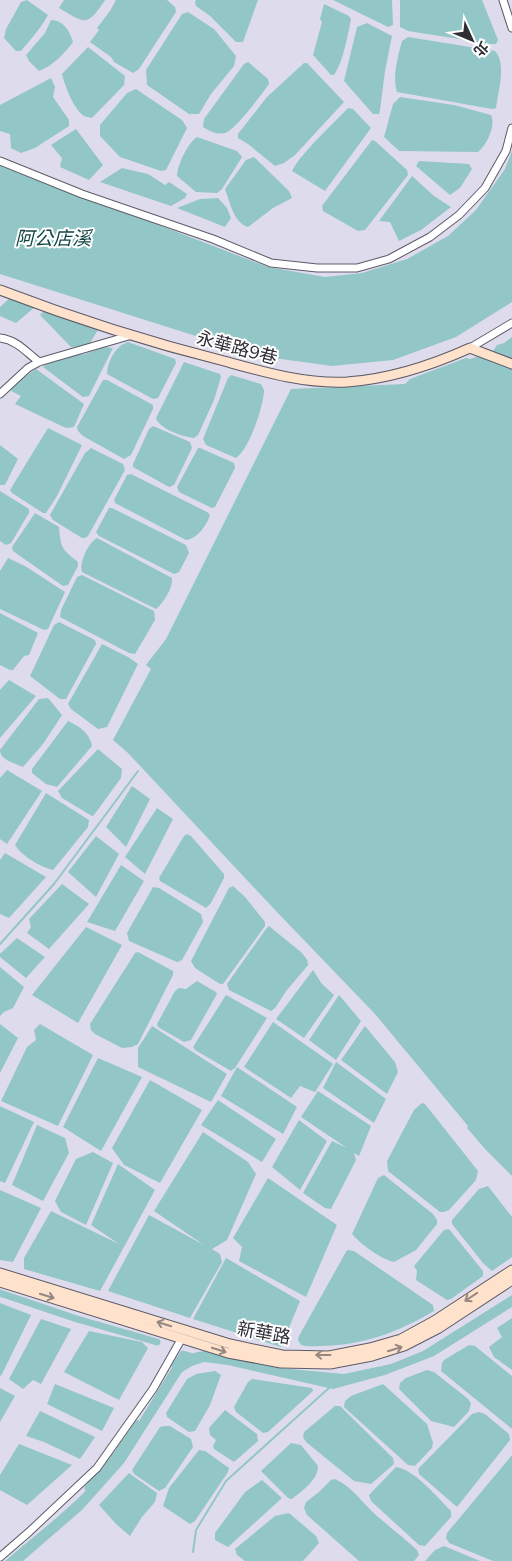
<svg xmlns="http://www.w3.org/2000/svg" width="512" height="1561" font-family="Mulish,'Noto Sans TC',sans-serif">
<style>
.water{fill:#93c6c6}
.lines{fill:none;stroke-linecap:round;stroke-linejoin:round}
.stream{stroke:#93c6c6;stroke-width:2}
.canal{stroke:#93c6c6;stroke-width:7}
.street-casing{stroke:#5d5b68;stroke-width:9}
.secondary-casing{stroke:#5d5b68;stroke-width:11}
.street{stroke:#fff;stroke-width:7}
.secondary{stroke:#fee2cc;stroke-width:9}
.oneway{stroke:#968880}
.labels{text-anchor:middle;stroke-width:4;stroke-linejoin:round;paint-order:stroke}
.street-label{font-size:18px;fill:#2f2e34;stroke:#fff}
.water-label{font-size:19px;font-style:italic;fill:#154445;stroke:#fff}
</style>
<rect width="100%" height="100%" fill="#dedcec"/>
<path class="water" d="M27 0 48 15C41 28 31 39 21 51H16L4 38 6 29 21 2Z
M64 0H105C87 27 86 24 59 8Z
M116 0H167L175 7 176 12 139 69 133 73 114 62 111 57 90 42 99 30 97 28 110 11Z
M196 0H258L243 42H236L210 16 196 6 195 3Z
M333 0H392L393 25 388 27Z
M400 0H482L498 40 496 44H491L408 31 400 27Z
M324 4 349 16 351 19C348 34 343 63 334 75H331L313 55 322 22 320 19Z
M188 12 214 29 236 56 234 66 211 94 199 114H189L147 85 146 70 182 14Z
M51 20C63 20 70 31 73 42 64 54 54 65 39 71L29 61 26 55 45 33Z
M367 23 392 36 385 71 380 110 379 114H373L344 81 357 27Z
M408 37 495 51C507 64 498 92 496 108L492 109 397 92C392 77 398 56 402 41Z
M88 47 125 76 124 85 92 118C89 117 86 117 84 116 73 108 65 86 62 74Z
M248 62 268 79 269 84C262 94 235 130 225 133 216 135 210 131 203 127L204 119 244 64Z
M304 63H307L344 102 295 155 284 163 275 166 248 144 238 138V134L267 97Z
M51 78 55 87 53 97 69 120V126L35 148 21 153 11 148 10 134 0 131V105Z
M136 89 182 120 187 128 166 170 161 171 120 157 100 136V125L127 93Z
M400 97 454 105 491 115C496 126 487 145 478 152L399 151 384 137 393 104Z
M348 108 353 109 371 128 325 191 292 171C301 153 333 124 348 108Z
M76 129 103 165 89 180 60 167 62 158 51 145Z
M197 137 237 151 242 157 222 189 217 193 196 192 177 176C178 164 187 144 197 137Z
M372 140 375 141 407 170 408 175 365 230 358 231 323 211 322 206Z
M512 151V302L456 337 393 360 332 366 259 356 0 274V162L91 199 268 267 325 277 362 273 407 259 448 236 476 210 505 169Z
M254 157 289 191 292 198 273 208 248 227C233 222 230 202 225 189L246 160Z
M419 161 469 164 472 169 460 188 450 195 416 166Z
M122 168 148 174 165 185 169 182 187 194 185 198 171 206 100 182Z
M412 176 434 196 451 207 421 230 399 241 390 222 379 221Z
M218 198 227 208 231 218 225 227 177 208 200 199Z
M11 297 35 307 16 323 0 316V307Z
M47 308 98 330 88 346 71 347 40 315Z
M512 337V1176L486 1150 467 1128 468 1126 375 1014 276 911 128 753 113 740 151 669 146 665 166 639 291 389 405 384 410 379 466 358 470 359 493 351 497 345 504 343Z
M128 342 175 359 176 363 158 398 153 399 107 374C108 361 115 346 128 342Z
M105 347 113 348 89 396 83 397 43 367C57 356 69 357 85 354 92 352 98 349 105 347Z
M184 362 220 374 221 377 214 400 198 435 194 438C184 437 159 429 156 418Z
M36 369 84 404 74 427 66 428 15 404 21 396 11 391 14 384Z
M231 375 261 384 264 390C264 405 249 450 236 458L206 445 203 439 228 378Z
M103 380H107L153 405V409L131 455 124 459 83 436 78 431 77 427Z
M153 426 190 442 192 448 174 485 169 487 133 467V464L149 429Z
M48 428 82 445 57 496 46 513H43L12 493 10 490Z
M0 445 18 459 5 485H0Z
M91 448 123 464 125 470 88 536 85 538H82L53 520 50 515 85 453Z
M198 448H200L234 463 235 468 215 507 212 508 179 492 177 487Z
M131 474 207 512 210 515C207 525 197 539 186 540L115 503 114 500 127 475Z
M0 491 29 509V513L11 543 6 545 0 541Z
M109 508H112L186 545 189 553 179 572 174 574 99 536 96 532Z
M35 513 59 527C61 549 61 548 78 562V566L68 585 63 586 13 551 12 547Z
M97 538 172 578C173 587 164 603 156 609L82 572C79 563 88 543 97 538Z
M8 558 25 566 65 592 48 629 44 630 0 609V571Z
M82 575 154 611 155 620 135 654 129 653 60 617 61 610 77 577Z
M0 613 38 633 29 655 24 656 13 670H10L0 665Z
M59 622 95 640 96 644 66 699H60L30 676 54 625Z
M102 644 128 657 138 664 107 727 98 729 71 709 68 704Z
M9 680 36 696 0 738V690Z
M48 698 62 715 43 744 23 767C14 763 0 760 0 750L39 699Z
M68 721C80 727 90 733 92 746L57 787 46 784 32 773V769Z
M98 749 122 769 121 778 94 815 92 816 62 798 58 791Z
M7 770 42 791 7 844 0 839V778Z
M132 786 150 799 126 847 106 827Z
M46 793 89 820 88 827 53 870C40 867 22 856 15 845Z
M157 808 173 819 145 874 125 857Z
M187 834 191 836 224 874V878L211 903 206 908 160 881 159 878 184 836Z
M96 836 119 854 96 897 68 872Z
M5 853 46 877 9 918 0 914V860Z
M121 865 144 881 115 931 87 922Z
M62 884 89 904 49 949 27 933 31 927 29 919Z
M233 886 245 897 265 922V926L223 984H220L195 968 191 961 229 888Z
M153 887 159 888 201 914 203 922 182 960 177 962 129 941 127 933Z
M269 926 302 953 308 961 307 963 309 964 287 990 275 1008 271 1011 229 990 227 984 266 929Z
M86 927 122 945 78 1023 32 995Z
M17 938 45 957 26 978 0 957V954Z
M138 952 173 971V975L138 1044 132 1047 122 1048 95 1034 91 1030 90 1024 135 953Z
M0 967 24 987 13 1008 4 1012 0 1016Z
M313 970 322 984 334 995 304 1038 276 1019Z
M197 981 216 992 217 994 191 1040 184 1042 158 1027 157 1024 175 991 179 988 186 989Z
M226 995 267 1018 235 1068 231 1071 195 1050 193 1047Z
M339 995 361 1021 336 1060 309 1040Z
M273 1022 333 1064 315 1092 300 1086 291 1098 244 1067Z
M0 1024 18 1038 0 1073Z
M40 1024 93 1055 58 1126 1 1101 27 1047 36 1040 34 1030Z
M152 1026 227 1074 211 1102 138 1067V1048Z
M365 1026 395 1062 398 1072 387 1094 341 1060Z
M98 1058 142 1077 101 1151 63 1127Z
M336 1062 386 1099 374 1123 323 1088Z
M237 1067 297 1107 283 1134 221 1096Z
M150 1080 202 1110 160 1183 124 1165 112 1148Z
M318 1091 371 1126 359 1156 354 1153 356 1160 331 1209 325 1208 303 1193 332 1141 347 1148 301 1117Z
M218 1100 276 1139 262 1162 201 1125Z
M422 1103 425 1104 478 1171 476 1180 449 1210 444 1212H440L388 1171 387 1161 414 1110Z
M0 1106 34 1122 5 1183 0 1181Z
M299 1120 327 1141 300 1190 272 1167Z
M37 1125 65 1138 69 1153 43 1201 12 1185Z
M203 1132 248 1162 256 1174 227 1240 212 1249 220 1254 222 1262 190 1318 108 1291 149 1215 204 1245 154 1211Z
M93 1152 113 1163 86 1225 61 1212 55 1201 76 1159Z
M118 1164 155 1190 100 1291 24 1269V1258L51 1211 119 1244 91 1225Z
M384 1175 433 1214 437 1220V1224L416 1250 394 1262C379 1258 363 1246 352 1234L378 1178Z
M268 1178 337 1225 306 1297 239 1261 242 1247 233 1238Z
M488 1186 512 1217V1257L492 1271 483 1263 452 1224V1220L479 1189Z
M0 1190 41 1208 13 1262 0 1260Z
M449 1229 483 1271V1276L451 1299 447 1300 416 1280 417 1271 414 1266 444 1230Z
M347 1250 354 1251 433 1305 434 1311C399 1332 361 1346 320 1346 313 1346 307 1347 301 1345L298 1340 299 1336Z
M226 1258 300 1301 281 1347 193 1319Z
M512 1295V1307L434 1356 385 1375 333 1389 228 1365 204 1362 192 1366 182 1372 124 1463 82 1510 23 1561H5C45 1527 89 1494 120 1452L171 1369 180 1359 197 1352 206 1351 215 1352 280 1368 344 1374 391 1364 423 1351Z
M0 1303 31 1315 1 1376 0 1375Z
M512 1318V1370L494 1357 489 1347 502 1337 497 1328Z
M41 1319 71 1329 41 1384 33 1380 23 1389 9 1379Z
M89 1331 142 1342 148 1348 119 1400 64 1372Z
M469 1345 475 1346 512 1376V1429L441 1371 442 1363 444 1360Z
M427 1370 434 1372 467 1398 471 1403 469 1411 454 1427 431 1421 399 1389 400 1383 406 1378Z
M215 1371 221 1375 210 1405 195 1431 189 1432 167 1417 166 1413 187 1379 196 1374Z
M252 1379 312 1388 313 1391 268 1432 263 1433 236 1412 234 1407 248 1382Z
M55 1384 114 1408 102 1431 47 1404Z
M383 1384 427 1424 433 1443 432 1448 415 1466 408 1465 344 1407 345 1401 351 1396Z
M0 1388 15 1396 0 1422Z
M335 1406H340L393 1458 394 1464 371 1484 354 1481 306 1442 303 1437 304 1432Z
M225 1410 257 1434 258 1441 234 1462 214 1449 213 1446 216 1440 210 1435 209 1428Z
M40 1411 95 1437 80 1459 44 1442 26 1436Z
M479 1412 485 1414 509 1434 510 1440 457 1507 419 1474 418 1469 472 1414Z
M165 1426H170L191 1439 193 1447 165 1488 159 1491 134 1474 132 1470 160 1427Z
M291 1443 301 1445 318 1466C318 1480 302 1491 292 1499L288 1498 261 1471Z
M19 1444 72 1465 27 1505 0 1490V1475Z
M199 1450 205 1451 229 1468 228 1472 195 1521 190 1524 163 1506 169 1488Z
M512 1455V1561H493L449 1543 446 1538 447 1533Z
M396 1467C414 1469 438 1498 451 1511V1517L425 1546 419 1545 371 1501 369 1495Z
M129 1473 157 1493 155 1502 142 1517 130 1536 116 1524 99 1505Z
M335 1479C353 1487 363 1504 377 1516 391 1528 404 1538 417 1550L419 1555 414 1561H359L307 1515 304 1508 306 1502 319 1492 331 1480Z
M262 1480 282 1498 228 1547 215 1540V1533L245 1492Z
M289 1513 316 1536 319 1543 303 1561H245L237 1555 235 1549 275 1516Z
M444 1546 480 1561H425L435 1550Z"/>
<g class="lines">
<path class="stream" d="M0 944 54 884 138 771
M193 1552 196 1530 226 1481 330 1387"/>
<path class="canal" d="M0 1293 77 1319 157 1342
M175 1366 183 1354 197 1358
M88 1488 116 1455 138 1424"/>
<defs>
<path id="street" d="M503 0 512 28
M0 161 82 194 213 239 271 263 317 268H357L389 259 430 237 459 215 485 188 506 151 512 128
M0 338C17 340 26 352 39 362
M470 348 512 323
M0 394 28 368 39 362 132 335
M0 1557 29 1532 97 1468 153 1389 182 1338"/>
<path id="secondary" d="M0 290C73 318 148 342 224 361 264 372 304 384 347 382 390 379 430 366 470 348L512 364
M0 1273 230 1344 282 1355 329 1356 370 1348 401 1339 434 1321 512 1270
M0 1282 228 1353 281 1363 330 1364 372 1356 404 1346 439 1328 512 1280"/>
</defs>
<use href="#street" class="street-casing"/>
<use href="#secondary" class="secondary-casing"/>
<use href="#street" class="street"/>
<use href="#secondary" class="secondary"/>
</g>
<defs><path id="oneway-shaft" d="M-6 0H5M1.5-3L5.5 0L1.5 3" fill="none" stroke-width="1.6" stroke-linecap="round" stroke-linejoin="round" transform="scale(1.25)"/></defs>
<g class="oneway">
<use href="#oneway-shaft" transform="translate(47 1296) rotate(17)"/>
<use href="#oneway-shaft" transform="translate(471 1297) rotate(146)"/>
<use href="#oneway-shaft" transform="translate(164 1324) rotate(-163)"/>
<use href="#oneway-shaft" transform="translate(395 1349) rotate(-17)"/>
<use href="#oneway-shaft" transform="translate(219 1350) rotate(17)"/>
<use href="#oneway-shaft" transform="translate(323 1355) rotate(180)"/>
</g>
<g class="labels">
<g class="street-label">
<text transform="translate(237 348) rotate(15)" y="6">永華路9巷</text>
<text transform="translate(264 1333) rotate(10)" y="6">新華路</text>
</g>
<g class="water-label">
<text x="53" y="245">阿公店溪</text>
</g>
</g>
<g transform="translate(472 40) rotate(134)" stroke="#ffffff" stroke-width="4" paint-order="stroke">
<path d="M0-4L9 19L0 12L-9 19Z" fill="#2f2e34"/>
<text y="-8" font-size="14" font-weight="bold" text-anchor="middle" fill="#2f2e34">北</text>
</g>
</svg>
